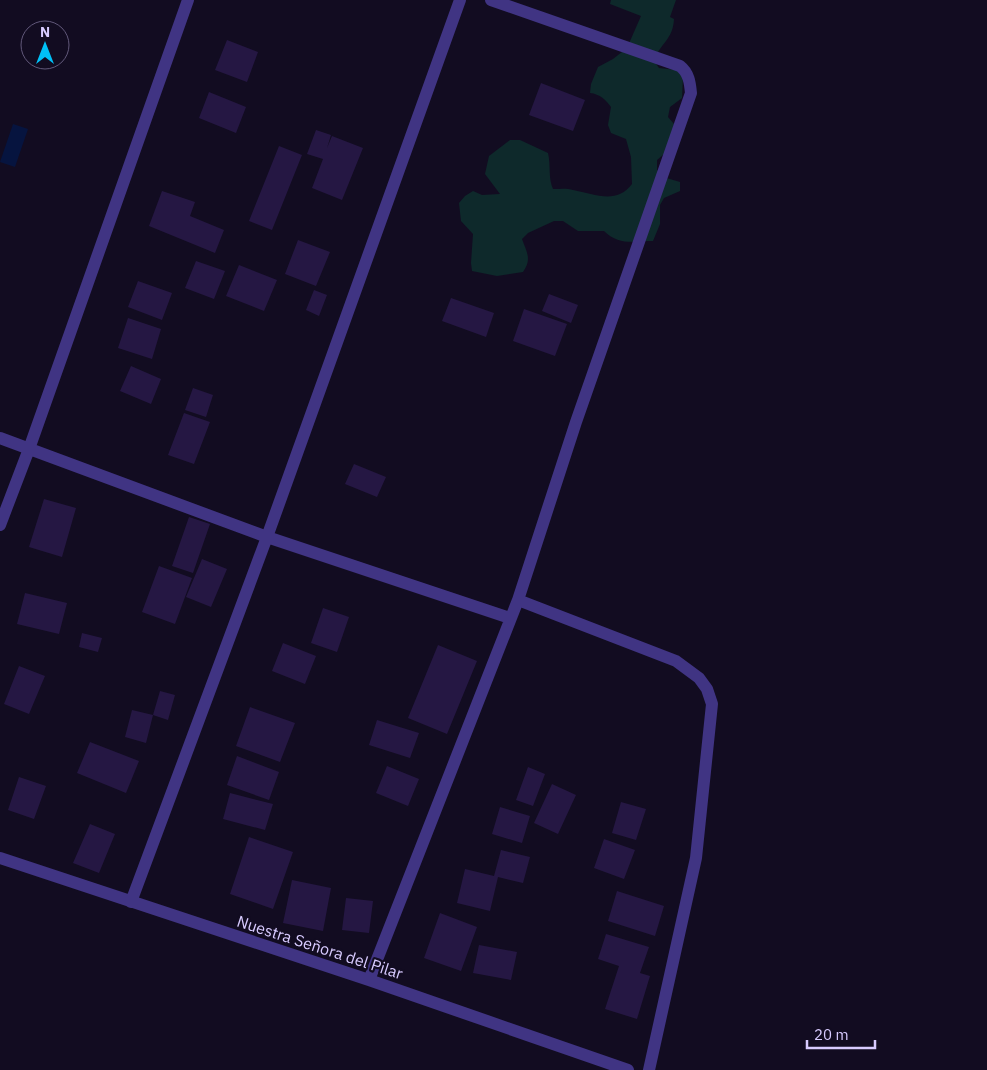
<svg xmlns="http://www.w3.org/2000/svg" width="987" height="1070" font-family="'IBM Plex Sans',sans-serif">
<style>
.green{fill:#0e292b}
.water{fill:#06143f}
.building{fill:#251743}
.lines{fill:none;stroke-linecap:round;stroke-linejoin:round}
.street{stroke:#403483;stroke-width:12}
.labels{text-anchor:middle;stroke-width:4.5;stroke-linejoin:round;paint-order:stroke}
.street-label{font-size:16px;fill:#d8cbff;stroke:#120c21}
</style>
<rect width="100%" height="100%" fill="#120c21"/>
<path class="green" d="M611 0H676L670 17 674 19C673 40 660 43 654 61L659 68 677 70 683 77 682 98 670 107 668 117 674 124 670 149 657 160V170L663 177 680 182V191L664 198 660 205V224L653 241C634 241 619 246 604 231H578L563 221H554L528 233 522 239C527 253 532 259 523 272L497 276 472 271 471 263 473 234 461 221 459 203 465 196 473 191 482 195 500 194 485 174 489 156 510 140H520L548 153C551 166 548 178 553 189 560 189 567 188 573 190 595 194 616 205 632 184L631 157 626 139 611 133 608 125 611 107C606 100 600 94 590 93L591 84 598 67 613 59 627 48 641 16 610 4Z"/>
<path class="water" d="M13 124 28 129 15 167 0 162Z"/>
<path class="building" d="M227 40 258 52 247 82 215 70Z
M541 83 585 100 573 131 529 115Z
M209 92 246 107 236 133 199 118Z
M316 130 331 135 327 148 332 136 363 148 342 200 312 188 323 159 307 154Z
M279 146 302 155 272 230 249 221Z
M162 191 195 202 190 216 224 230 215 253 149 226Z
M298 240 330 252 316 286 285 274Z
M196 261 225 271 214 299 185 288Z
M239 265 277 280 264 311 226 296Z
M138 281 172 293 162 320 128 307Z
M314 290 327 295 319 316 306 310Z
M549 294 578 305 571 323 542 311Z
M451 298 494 313 486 337 442 321Z
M524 309 567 324 555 356 513 341Z
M128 318 161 329 152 359 118 348Z
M131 366 161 379 151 404 120 391Z
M193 388 213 395 206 417 185 410Z
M184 413 210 422 194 464 168 455Z
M354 464 386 477 377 497 345 484Z
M44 499 76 508 62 557 29 547Z
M189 517 210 524 193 573 172 566Z
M202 559 227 569 211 607 186 597Z
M159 566 192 578 175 624 142 612Z
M25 593 67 603 59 634 17 624Z
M323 608 349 617 337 652 311 643Z
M82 633 102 638 98 652 79 647Z
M283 643 316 656 305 684 272 671Z
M438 645 477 661 447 734 408 718Z
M19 666 45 676 29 714 4 704Z
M160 691 175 695 168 720 153 715Z
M250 707 295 723 280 762 236 746Z
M132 710 153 715 146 743 125 737Z
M377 720 419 733 410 758 369 745Z
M90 742 139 761 126 793 77 773Z
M237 756 279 772 269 800 227 785Z
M387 766 419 779 408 806 376 793Z
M528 767 545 774 533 806 516 800Z
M19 777 46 786 34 819 8 810Z
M552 784 576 795 558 834 534 823Z
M230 793 273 804 265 830 223 819Z
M621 802 646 809 636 840 612 833Z
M500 807 530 816 522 843 492 834Z
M90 824 115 834 99 873 73 863Z
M249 837 293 852 273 909 230 894Z
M604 839 635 850 624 879 594 868Z
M501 850 530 857 523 883 498 877 490 911 457 903 465 869 494 876Z
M292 880 331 888 323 931 283 923Z
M617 891 664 906 655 936 608 921Z
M346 898 373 901 369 933 342 930Z
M440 913 477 927 461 971 424 958Z
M606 934 649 947 640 973 650 976 637 1019 605 1009 619 966 598 959Z
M479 945 517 952 511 980 473 973Z"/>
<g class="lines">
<path class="street" d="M0 438 267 537 510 618
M0 525 29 449 188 0
M518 600 676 661 699 678 707 689 712 704 696 858 649 1070
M0 858 369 980 628 1070
M131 902 267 537 460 0
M369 980 518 600 576 422 691 93C690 83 689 73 680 66L491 0"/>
</g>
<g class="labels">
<g class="street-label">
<text transform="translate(320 947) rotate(18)" y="6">Nuestra Señora del Pilar</text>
</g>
</g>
<g transform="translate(45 45)"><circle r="24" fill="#120c21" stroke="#61587a"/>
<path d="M0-4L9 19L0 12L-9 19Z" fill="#00c0f6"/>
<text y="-8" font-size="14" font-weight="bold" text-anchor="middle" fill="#d8cbff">N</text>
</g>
<path d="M807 1040v8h68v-8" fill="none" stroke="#d8cbff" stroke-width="2.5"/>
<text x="814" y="1040" font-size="15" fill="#d8cbff" stroke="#120c21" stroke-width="4" paint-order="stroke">20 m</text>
</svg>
